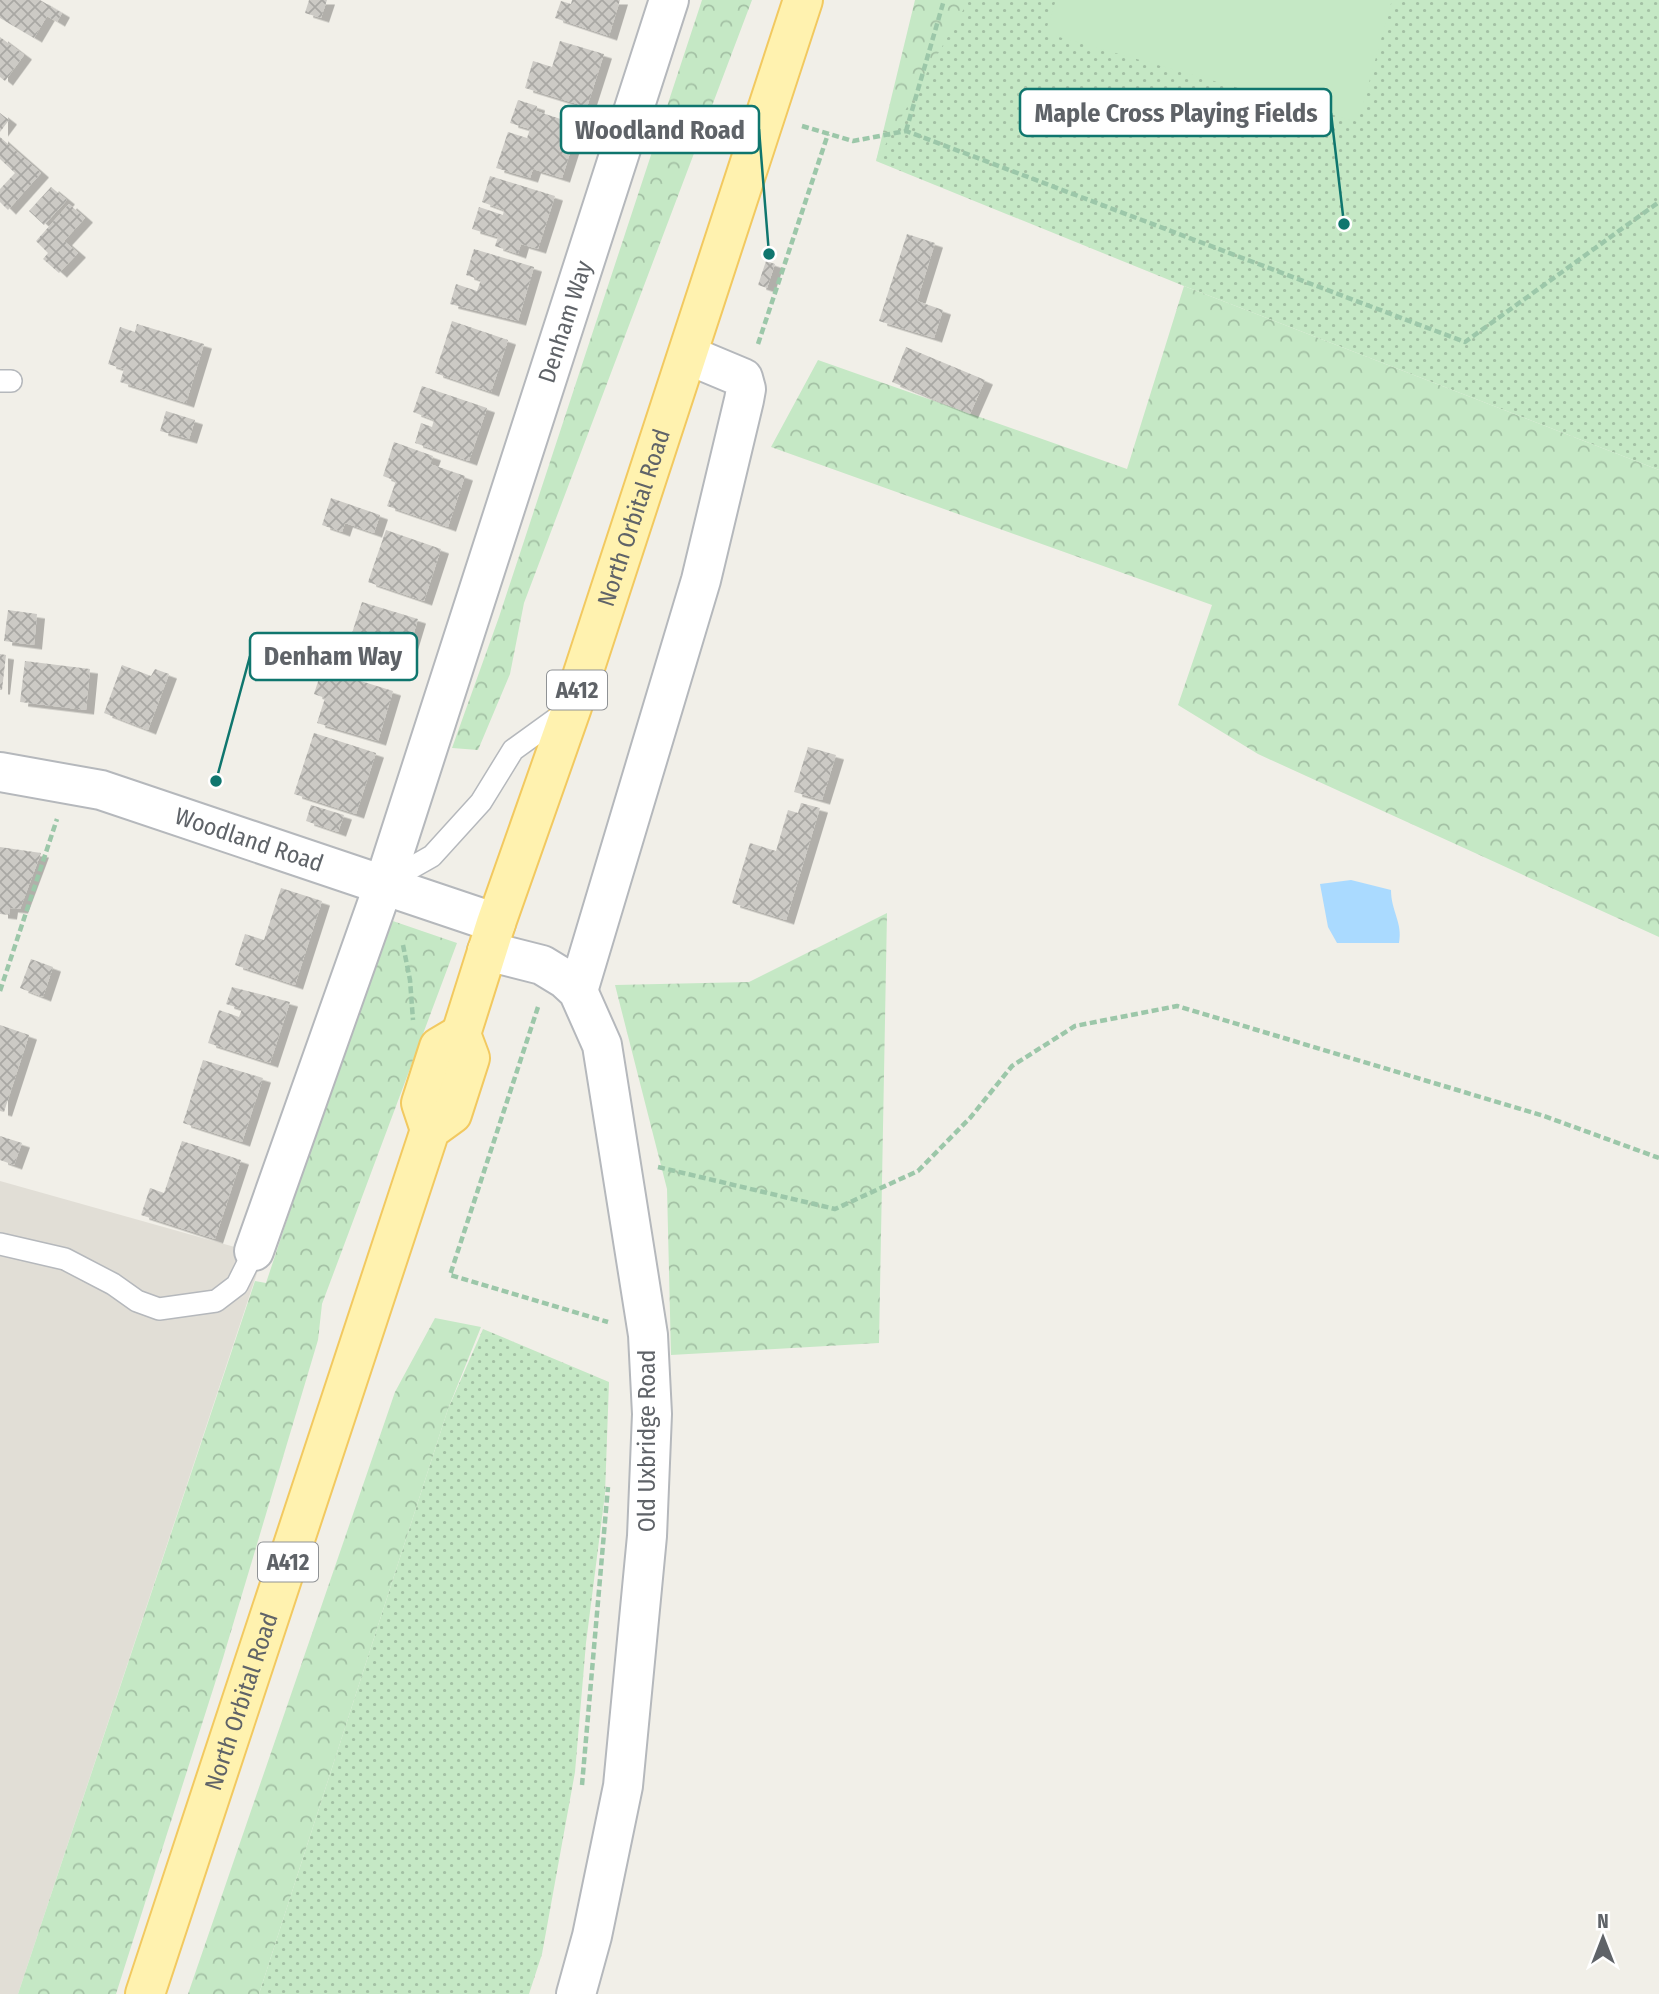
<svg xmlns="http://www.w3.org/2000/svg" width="1659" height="1994" font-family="'Fira Sans Condensed',sans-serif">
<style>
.education{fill:#e1ded6}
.grass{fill:url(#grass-dots)}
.forest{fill:url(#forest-crowns)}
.pitch{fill:#c5e8c5}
.water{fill:#aadaff}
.building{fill:url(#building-cross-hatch);filter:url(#shadow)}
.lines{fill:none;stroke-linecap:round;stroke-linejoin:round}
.lane-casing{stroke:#b5b8bc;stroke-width:24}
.street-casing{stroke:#b5b8bc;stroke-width:42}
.primary-casing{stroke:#f2c960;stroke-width:42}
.path{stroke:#9cc7a9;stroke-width:4.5;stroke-dasharray:7 3.5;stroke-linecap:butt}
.lane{stroke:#fff;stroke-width:21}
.street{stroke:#fff;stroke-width:38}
.primary{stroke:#fff2af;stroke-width:38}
.labels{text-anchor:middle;stroke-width:5;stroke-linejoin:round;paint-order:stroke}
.shield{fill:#fff;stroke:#8f9295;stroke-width:2}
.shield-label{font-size:23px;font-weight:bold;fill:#5f6368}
.street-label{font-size:24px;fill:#5f6368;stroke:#fff}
.leader{fill:none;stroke:#0f766e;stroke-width:2.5}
.callout-dot{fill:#0f766e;stroke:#fff;stroke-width:2.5}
.callout{fill:#fff;stroke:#0f766e;stroke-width:2.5}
.callout-label{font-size:26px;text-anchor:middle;font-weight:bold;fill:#5f6368}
</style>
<defs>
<pattern id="grass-dots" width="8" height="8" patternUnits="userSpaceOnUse" patternTransform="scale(1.75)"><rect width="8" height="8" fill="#c5e8c5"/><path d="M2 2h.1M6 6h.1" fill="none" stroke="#a3c0a4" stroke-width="1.8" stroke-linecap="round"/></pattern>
<pattern id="forest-crowns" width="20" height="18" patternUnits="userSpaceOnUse" patternTransform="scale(1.75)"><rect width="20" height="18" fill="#c5e8c5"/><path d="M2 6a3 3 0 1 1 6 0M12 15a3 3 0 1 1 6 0" fill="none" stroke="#a3c0a4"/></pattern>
<pattern id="building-cross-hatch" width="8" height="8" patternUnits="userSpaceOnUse" patternTransform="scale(1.75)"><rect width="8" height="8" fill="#cccac5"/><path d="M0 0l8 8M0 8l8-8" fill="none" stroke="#a9a8a4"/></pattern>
<filter id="shadow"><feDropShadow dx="8" dy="4.5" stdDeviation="0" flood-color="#0004"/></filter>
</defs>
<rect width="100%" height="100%" fill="#f1efe8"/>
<path class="education" d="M0 1181 263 1255 18 1994H0Z"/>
<path class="grass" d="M925 0H1659V470L1184 286 876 161Z
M483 1329 609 1382 605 1494 586 1643 575 1772 542 1954 529 1994H259L448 1409Z"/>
<path class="forest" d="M702 0H752L524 603 510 674 478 750 452 748 499 617Z
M915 0H969L876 161Z
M1184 286 1659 470V937L1258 754 1178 705 1212 605 771 447 818 360 1127 469Z
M887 913 879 1343 671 1355 667 1189 615 985 749 982Z
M387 919 457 943 322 1304 318 1340 223 1658 116 1994H18L255 1281 266 1283Z
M435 1318 481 1327 448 1409 259 1994H188L395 1392Z"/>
<path class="pitch" d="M1056 0H1392L1358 122 1045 33Z"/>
<path class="water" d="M1351 880 1391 890C1391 911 1403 923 1399 943H1337L1328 927 1320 884Z"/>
<path class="building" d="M0 0H40L62 13 57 22 47 16 34 38 0 18Z
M309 0H327L321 18 305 13Z
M572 0H620L609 36 555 18 561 1 571 4Z
M0 37 24 55 5 81 0 77Z
M560 41 604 54 587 107 525 88 533 61 552 67Z
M518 100 537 106 536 111 579 125 562 178 533 169 530 178 496 168 508 132 527 138 530 129 510 123Z
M0 113 9 120 0 132Z
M0 137 41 173 8 210 0 202V189L15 173 0 159Z
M490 176 555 196 538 249 521 244 518 254 495 246 498 237 472 229 479 207 503 215 504 210 482 202Z
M51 187 67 200 44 225 29 211Z
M69 204 85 218 64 241 78 253 59 273 43 259 48 253 36 241Z
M907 234 935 243 917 301 943 310 934 338 879 321Z
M474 249 534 267 518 321 450 304 456 284 477 291 481 280 466 275Z
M766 261 775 264 767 288 758 285Z
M452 321 508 340 491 392 435 373Z
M137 324 204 344 186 403 120 382 124 369 108 364 120 327 135 332Z
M906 347 985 380 970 414 892 382Z
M422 386 487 408 469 461 415 443 421 423 432 427 434 420 413 412Z
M166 411 195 420 189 439 160 431Z
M394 442 433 456 430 464 465 476 448 527 387 506 396 481 383 476Z
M331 498 380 515 374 533 345 523 342 532 322 525Z
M386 530 441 549 424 601 368 582Z
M362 602 418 619 402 672 345 655Z
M8 610 37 614 34 645 4 641Z
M0 654 6 655 2 690H0Z
M25 661 90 669 86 710 20 702Z
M122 665 151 676 155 669 169 674 148 730 104 713Z
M322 669 393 691 378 741 317 723 325 698 314 694Z
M314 733 376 753 356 814 294 794Z
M808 747 836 755 822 800 794 792Z
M801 803 820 808 786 920 732 903 750 843 776 851 788 810 798 813Z
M311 805 344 815 338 832 306 821Z
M0 847 41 853 20 909 10 908 9 915 0 914Z
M281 888 322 901 295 985 235 965 245 934 264 940Z
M31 959 53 967 43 997 20 988Z
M232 987 290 1002 270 1063 208 1043 219 1010 239 1017 242 1009 226 1004Z
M0 1025 29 1035 4 1112 0 1111Z
M203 1060 263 1078 242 1142 183 1123Z
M0 1136 22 1143 14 1165 0 1160Z
M182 1141 241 1160 215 1239 141 1215 150 1188 164 1193Z"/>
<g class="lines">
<defs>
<path id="lane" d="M0 381H11
M388 881 432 856 481 802 513 750 567 711
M0 1244 65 1259 113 1284 137 1301 159 1309 216 1301 237 1285 254 1251"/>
<g id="street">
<path id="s1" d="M0 772 101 790 496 923"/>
<path d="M487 951 542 965 565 979 578 991 602 1045 648 1335 652 1414 647 1536 623 1786 592 1936 576 1994"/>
<path d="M578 991 701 580 744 400 746 389 743 378 688 355"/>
<path id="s2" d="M254 1251 384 884 669 0"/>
</g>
<g id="primary">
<path d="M430 1130 421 1103 439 1047 461 1034"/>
<path id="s3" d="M145 1994 430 1130 452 1114 470 1058 461 1034 496 923 572 707 803 0"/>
</g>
</defs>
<use href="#lane" class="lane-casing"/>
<use href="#street" class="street-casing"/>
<use href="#primary" class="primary-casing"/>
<path class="path" d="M802 126 853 141 906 131 1465 342 1659 202
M906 131 944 0
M758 344 828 134
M403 945 410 980 413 1020
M0 991 57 819
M538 1007 450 1275 608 1322
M658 1167 835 1209 918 1171 970 1118 1012 1066 1075 1026 1177 1006 1544 1116 1659 1158
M582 1785 608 1487"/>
<use href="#lane" class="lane"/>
<use href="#street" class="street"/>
<use href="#primary" class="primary"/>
</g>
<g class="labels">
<g class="shield">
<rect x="547" y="670.5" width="60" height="39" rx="5"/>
<rect x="258" y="1542.5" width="60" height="39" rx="5"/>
</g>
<g class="shield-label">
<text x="577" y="698">A412</text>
<text x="288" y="1570">A412</text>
</g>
<g class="street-label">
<text dy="8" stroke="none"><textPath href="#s2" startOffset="980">Denham Way</textPath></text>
<text dy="8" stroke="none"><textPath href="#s3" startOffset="1566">North Orbital Road</textPath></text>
<text dy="8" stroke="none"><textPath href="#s1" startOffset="259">Woodland Road</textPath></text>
<text transform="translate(647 1441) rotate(-90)" y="8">Old Uxbridge Road</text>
<text dy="8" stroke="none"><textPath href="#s3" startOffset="308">North Orbital Road</textPath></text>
</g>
</g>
<path class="leader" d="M1344 224L1331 113M769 254L759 129M216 781L250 656"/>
<g class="callout-dot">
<circle cx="1344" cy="224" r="7"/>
<circle cx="769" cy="254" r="7"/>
<circle cx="216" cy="781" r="7"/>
</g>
<g class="callout">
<rect x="1020" y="89" width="311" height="47" rx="7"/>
<rect x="561" y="106" width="198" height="47" rx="7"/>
<rect x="250" y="633" width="167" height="47" rx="7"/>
</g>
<g class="callout-label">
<text x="1176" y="122">Maple Cross Playing Fields</text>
<text x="660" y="139">Woodland Road</text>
<text x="333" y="665">Denham Way</text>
</g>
<g transform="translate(1603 1938)" stroke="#ffffff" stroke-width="5" paint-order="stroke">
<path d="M0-5L12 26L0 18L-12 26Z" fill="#5f6368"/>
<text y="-10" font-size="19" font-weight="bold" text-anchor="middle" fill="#5f6368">N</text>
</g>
</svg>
